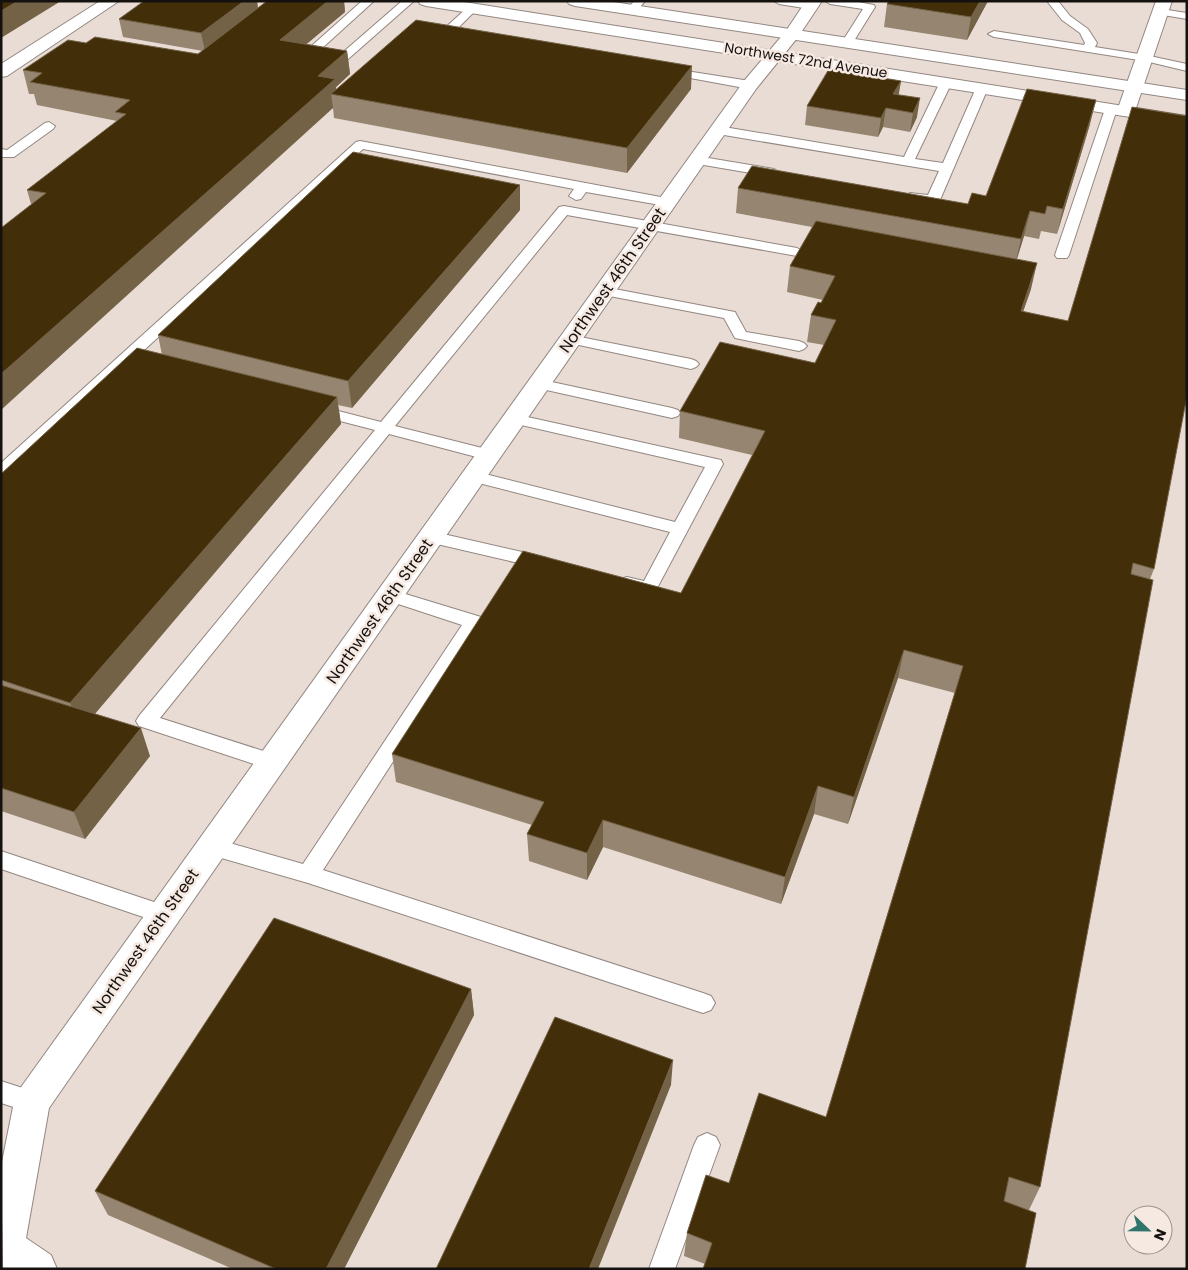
<svg xmlns="http://www.w3.org/2000/svg" width="1188" height="1270" font-family="Poppins,sans-serif">
<style>
.lines{fill:none;stroke-linecap:round;stroke-linejoin:round}
.lane-casing{stroke:#938781;stroke-width:2}
.street-casing{stroke:#938781;stroke-width:2}
.secondary-casing{stroke:#938781;stroke-width:2}
.lane{fill:#fff;fill-rule:evenodd}
.street{fill:#fff;fill-rule:evenodd}
.secondary{fill:#fff;fill-rule:evenodd}
.wall{fill:#968570}
.shaded-wall{fill:#746247}
.building{fill:#432e0a;stroke:#746247}
.labels{text-anchor:middle;stroke-width:5;stroke-linejoin:round;paint-order:stroke}
.far-street-label{font-size:14px;fill:#15110f;stroke:#f6e9e2}
.street-label{font-size:16px;fill:#15110f;stroke:#f6e9e2}
</style>
<rect width="100%" height="100%" fill="#e8dcd5"/>
<g class="lines">
<defs>
<path id="lane" d="M362 1H374L320 50 341 54 402 1H414L347 60 343 61 307 54 305 52 307 50Z
M634 1H645L636 12H628L627 10Z
M774 1H800L814 4 815 6 810 9 779 4Z
M825 1H853L874 5 875 7 852 44H844L842 42 863 9 830 4Z
M1047 1H1058L1070 16 1088 29 1097 43 1095 47 1145 55 1187 64V71L1145 61 994 37 988 34 994 31 1084 45 1085 43 1080 33 1062 20Z
M472 6 477 9 458 28 460 32 476 36 478 38 472 41 452 37 446 27 468 7Z
M1161 9 1187 13V19L1157 14 1156 12Z
M667 68 750 81 756 85 750 89 663 73 661 71 663 69Z
M946 78 952 82 915 159 943 163 976 88 982 84 988 88 940 200C933 207 910 204 903 197L910 193 928 195 939 171 718 134 712 130 718 126 904 157 940 82Z
M1111 105 1117 109 1069 255 1067 258H1057L1055 255 1105 109Z
M49 122 55 126 53 129 14 157H1V149L7 150 45 123Z
M360 141 666 198 673 202 666 206 586 192 581 199 576 200 569 196 574 189 363 149 7 476 1 477V463L356 142Z
M696 156 774 169 780 173 774 177 692 163 690 160Z
M564 206 797 248 804 252 797 256 567 215 395 426 494 451 496 455 494 459 488 460 389 434 160 718 279 756 282 762 279 768 272 770 139 726 136 721 139 716 375 430 309 413 307 410 309 407 315 405 381 422 559 207Z
M604 287 735 312 746 332 799 341 804 343 807 346 804 349 799 351 735 338 724 318 599 294 597 291 599 288Z
M570 335 691 359 696 361 699 364 696 367 691 369 565 342 563 339 565 336Z
M538 379 672 408 678 410 680 413 678 416 672 418 533 387 530 384 533 381Z
M514 414 721 460 723 464 655 592C644 595 631 590 621 587L618 583 621 579 627 577 644 581 670 532 467 480 465 476 467 472 473 471 675 522 705 467 508 422 506 419 508 416Z
M430 531 544 557 550 559 553 563 550 567 544 569 424 541 421 537 424 533Z
M389 589 481 617 483 622 323 870 703 993 711 996 715 1003 711 1010 703 1013 308 883 204 853 201 847 204 841 212 838 303 864 462 625 383 599 380 595 383 591Z
M1 851 172 908 175 915 172 922 164 924 1 869Z
M1 1081 41 1094 44 1102 41 1110 32 1113 1 1103Z
M707 1133 716 1137 720 1145 675 1269H649L694 1145 698 1137Z"/>
<path id="street" d="M100 1H119L7 76 1 77V64Z
M806 1H822L798 37 756 89 49 1108 26 1238 51 1255 57 1269H3L1 1167 14 1102 19 1090 744 81 786 31Z
M1156 1H1172L1135 111 1132 115 1126 116 1120 115 1117 111Z"/>
<path id="secondary" d="M418 1H458L1187 116V126L426 6 420 4Z
M567 1H607L1187 90V100L575 6 569 4Z"/>
</defs>
<use href="#lane" class="lane-casing"/>
<use href="#street" class="street-casing"/>
<use href="#secondary" class="secondary-casing"/>
<use href="#lane" class="lane"/>
<use href="#street" class="street"/>
<use href="#secondary" class="secondary"/>
</g>
<path class="wall" d="M257 1 258 8 267 1H344L345 12 306 44 347 51 350 74 336 87V90L691 89 627 173 334 118 333 108 31 204 27 190 117 121 37 105 34 94H29L23 70 86 43 198 54 203 51 123 37 119 19Z
M988 1 967 40 884 27 887 4Z
M901 81 898 95 917 117 910 132 883 127 878 137 805 125 807 106Z
M1090 124 1057 234 1041 231 1039 239 1024 236 1017 259 1031 289 1023 312 1154 569 1150 579 1040 1187 1029 1210 705 1264 684 1256 687 1233 729 1183 826 1117 955 693 898 678 848 824 814 814 781 904 603 847 587 880 529 861 527 834 532 825 396 782 392 754 681 593 752 455 679 438 680 411 815 363 824 345 807 342 811 315 821 303 823 300 787 292 790 266 812 227 736 213 738 188 968 204 986 196Z
M520 210 352 408 338 405 341 424 95 714 150 756 85 839 1 811V474L162 355 158 335Z
M471 989 474 1015 344 1269H233L108 1215 95 1191Z"/>
<path class="shaded-wall" d="M18 1H61L1 38V11Z
M243 1H257L258 10 205 51 201 33Z
M328 1H344L345 12 284 63 280 40Z
M980 1H988L967 40 971 17Z
M347 51 350 74 336 87 337 95 331 94 333 108 1 410V374L318 76Z
M692 66 691 89 627 173V148Z
M901 81 898 99 893 94Z
M920 98 917 117 910 132 913 113Z
M1096 100 1090 124 1057 234 1063 209Z
M886 108 883 127 878 137 881 118Z
M520 185V210L352 408 348 381Z
M1030 211 1024 236 1015 265 1021 239Z
M1037 263 1031 289 1014 337 1021 311Z
M337 397 341 424 81 730 70 703Z
M904 650 898 678 848 824 854 797Z
M141 728 150 756 85 839 74 812Z
M818 786 814 814 781 904 785 877Z
M603 820V847L587 880V853Z
M471 989 474 1015 344 1269H326Z
M673 1060 671 1085 598 1269H589Z"/>
<path class="building" d="M1 1H18L1 11Z
M144 1H244L201 33 119 19Z
M267 1H328L280 40 347 51 318 76 335 79 1 374V228L46 193 27 190 126 114 115 112 130 100 30 82 42 73 23 70 68 40 86 43 95 37 198 54Z
M889 1H980L971 17 887 4Z
M416 20 692 66 627 148 331 94Z
M829 69 901 81 893 94 920 98 913 113 886 108 881 118 807 106Z
M1027 89 1096 100 1063 209 1047 206 1045 214 1030 211 1021 239 738 188 752 166 968 204 972 193 986 196Z
M1132 107 1187 116V396L1154 569 1133 563 1131 574 1153 580 1040 1187 1009 1177 1004 1201 1036 1213 1025 1269H703L712 1243 687 1233 706 1175 729 1183 759 1093 826 1117 963 666 904 650 854 797 818 786 785 877 603 820 587 853 527 834 544 802 392 754 523 551 681 593 765 431 680 411 720 342 815 363 836 320 811 315 818 302 821 303 835 276 790 266 816 221 1037 263 1021 311 1068 321Z
M353 152 520 185 348 381 158 335Z
M137 348 337 397 70 703 1 680V474Z
M1 685 141 728 74 812 1 788Z
M274 918 471 989 326 1269H276L95 1191Z
M555 1017 673 1060 589 1269H436Z"/>
<g class="labels">
<g class="far-street-label">
<text transform="translate(806 60) rotate(9)" y="5">Northwest 72nd Avenue</text>
</g>
<g class="street-label">
<text transform="translate(612 280) rotate(-55)" y="6">Northwest 46th Street</text>
<text transform="translate(379 611) rotate(-55)" y="6">Northwest 46th Street</text>
<text transform="translate(145 941) rotate(-55)" y="6">Northwest 46th Street</text>
</g>
</g>
<rect width="1188" height="1270" fill="none" stroke="#15110f" stroke-width="5"/>
<g transform="translate(1148 1230) rotate(112)"><circle r="24" fill="#f6e9e2" stroke="#9c938e"/>
<path d="M0-4L9 19L0 12L-9 19Z" fill="#2f756b"/>
<text y="-8" font-size="14" font-weight="bold" text-anchor="middle" fill="#15110f">N</text>
</g>
</svg>
